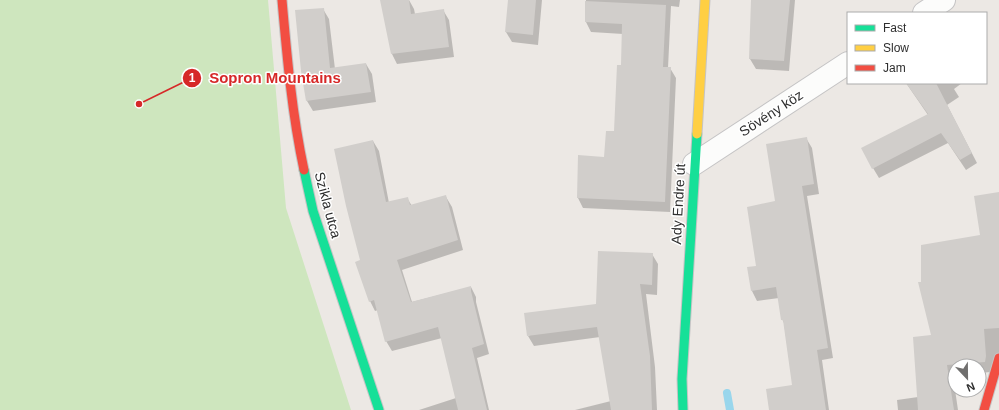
<svg xmlns="http://www.w3.org/2000/svg" width="999" height="410" font-family="Helvetica,sans-serif">
<style>
.green{fill:#cee6be}
.shadow{fill:#0003}
.lines{fill:none;stroke-linecap:round;stroke-linejoin:round}
.stream{stroke:#99d6ec;stroke-width:8}
.building{fill:#d1cecb}
.street-casing{stroke:#c5c4c5;stroke-width:24}
.fast-casing{stroke:#c5c4c5;stroke-width:11}
.slow-casing{stroke:#c5c4c5;stroke-width:11}
.jam-casing{stroke:#c5c4c5;stroke-width:11}
.street{stroke:#fcfcfb;stroke-width:22}
.fast{stroke:#16e098;stroke-width:9}
.slow{stroke:#ffcf43;stroke-width:9}
.jam{stroke:#f24e42;stroke-width:9}
.labels{text-anchor:middle;stroke-width:3;stroke-linejoin:round;paint-order:stroke}
.street-label{font-size:14px;fill:#2e2e2e;stroke:#fff}
.leader{fill:none;stroke:#d62828;stroke-width:1.5}
.callout-dot{fill:#d62828;stroke:#fff;stroke-width:1.5}
.mark-label{font-size:12px;text-anchor:middle;font-weight:bold;fill:#fff}
.callout-label{font-size:15px;text-anchor:middle;font-weight:bold;fill:#d62828;stroke:#fff;stroke-width:3;stroke-linejoin:round;paint-order:stroke}
</style>
<rect width="100%" height="100%" fill="#ece8e4"/>
<path class="green" d="M0 0H268L286 208 351 410H0Z"/>
<path class="shadow" d="M396 0H409L414 9 415 14 443 10 449 20 454 57 397 64 392 54Z
M509 0H542L538 45 512 42 506 32Z
M586 0H680L679 7 671 6 668 68H670L676 78 670 212 583 208 578 198 605 158 615 132 622 66 623 34 591 32 586 22Z
M752 0H795L789 71 756 69 750 59Z
M323 9 329 19 335 69 366 64 372 74 376 102 313 111 307 101Z
M906 83H962L954 89 959 97 947 105 977 163 966 170 948 143 879 178 873 168 928 115Z
M806 138 812 148 819 194 807 196 833 358 822 360 829 410H770L793 386 784 323 782 319 779 298 757 301 752 291 748 268 757 267 776 202Z
M373 141 379 151 389 203 407 198 412 206 446 197 452 207 463 250 402 270 412 302 471 287 476 297V302L489 354 477 358 489 410H419L456 398 442 338 392 351 386 341 378 310 375 311 370 301 361 261Z
M999 197V359L991 372 979 373V366H955V375L953 376 958 410H898L897 400 918 397 932 336 922 282 981 236Z
M652 254 658 264 657 295 646 294 655 367 657 410H575L611 401 600 337 534 346 528 336 597 304Z"/>
<g class="lines">
<path class="stream" d="M727 393 730 410"/>
</g>
<path class="building" d="M380 0H409L411 14 444 9 449 47 391 54Z
M508 0H536L533 35 505 32Z
M751 0H790L784 61 749 59Z
M585 1 666 5 663 67H671L665 202 577 198 578 155 604 157 606 131H614L617 65H621L622 24 585 22Z
M324 8 330 68 366 63 371 92 306 101 301 71 295 10Z
M906 83H936L972 153 960 160 941 133 872 169 861 148 928 114Z
M807 137 814 184 802 186 828 348 817 350 826 410H769L766 389 792 385 783 320H781L776 287 751 291 747 267 756 266 747 207 775 201 766 144Z
M373 140 386 202 408 197 410 205 446 195 458 240 397 260 411 302 471 286V291L484 344 472 348 487 410H458L438 327 385 342 374 300 369 302 355 262 360 260 346 206 334 149Z
M999 192V328L984 329 986 356 985 362 947 365 954 410H918L913 337 931 335 918 282H921V245L980 235 974 196Z
M598 251 653 253 652 285 640 284 650 356 652 410H611L597 327 527 336 524 313 596 304Z"/>
<g class="lines">
<defs>
<path id="street" d="M924 13 944 0
M694 164 848 63"/>
<path id="fast" d="M304 170 313 211 379 410
M683 410 682 379 697 134"/>
<path id="slow" d="M697 134 705 0"/>
<path id="jam" d="M282 0C287 57 292 114 304 170
M984 410 999 358"/>
</defs>
<use href="#street" class="street-casing"/>
<use href="#fast" class="fast-casing"/>
<use href="#slow" class="slow-casing"/>
<use href="#jam" class="jam-casing"/>
<use href="#street" class="street"/>
<use href="#fast" class="fast"/>
<use href="#slow" class="slow"/>
<use href="#jam" class="jam"/>
</g>
<g class="labels">
<g class="street-label">
<text transform="translate(771 113) rotate(-33)" y="5">Sövény köz</text>
<text transform="translate(678 204) rotate(-87)" y="5">Ady Endre út</text>
<text transform="translate(328 205) rotate(75)" y="5">Szikla utca</text>
</g>
</g>
<path class="leader" d="M139 104L192 78"/>
<g class="callout-dot">
<circle cx="139" cy="104" r="4"/>
<circle cx="192" cy="78" r="10"/>
</g>
<g class="mark-label">
<text x="192" y="82">1</text>
</g>
<g class="callout-label">
<text x="275" y="83">Sopron Mountains</text>
</g>
<rect x="847" y="12" width="140" height="72" fill="#ffffff" stroke="#ababab"/>
<rect x="855" y="25" width="20" height="6" fill="#16e098" stroke="#ababab"/>
<text x="883" y="32" font-size="12" fill="#2e2e2e">Fast</text>
<rect x="855" y="45" width="20" height="6" fill="#ffcf43" stroke="#ababab"/>
<text x="883" y="52" font-size="12" fill="#2e2e2e">Slow</text>
<rect x="855" y="65" width="20" height="6" fill="#f24e42" stroke="#ababab"/>
<text x="883" y="72" font-size="12" fill="#2e2e2e">Jam</text>
<g transform="translate(967 378) rotate(158)"><circle r="19" fill="#ffffff" stroke="#ababab"/>
<path d="M0-3L7 15L0 10L-7 15Z" fill="#706f6e"/>
<text y="-6" font-size="11" font-weight="bold" text-anchor="middle" fill="#2e2e2e">N</text>
</g>
</svg>
